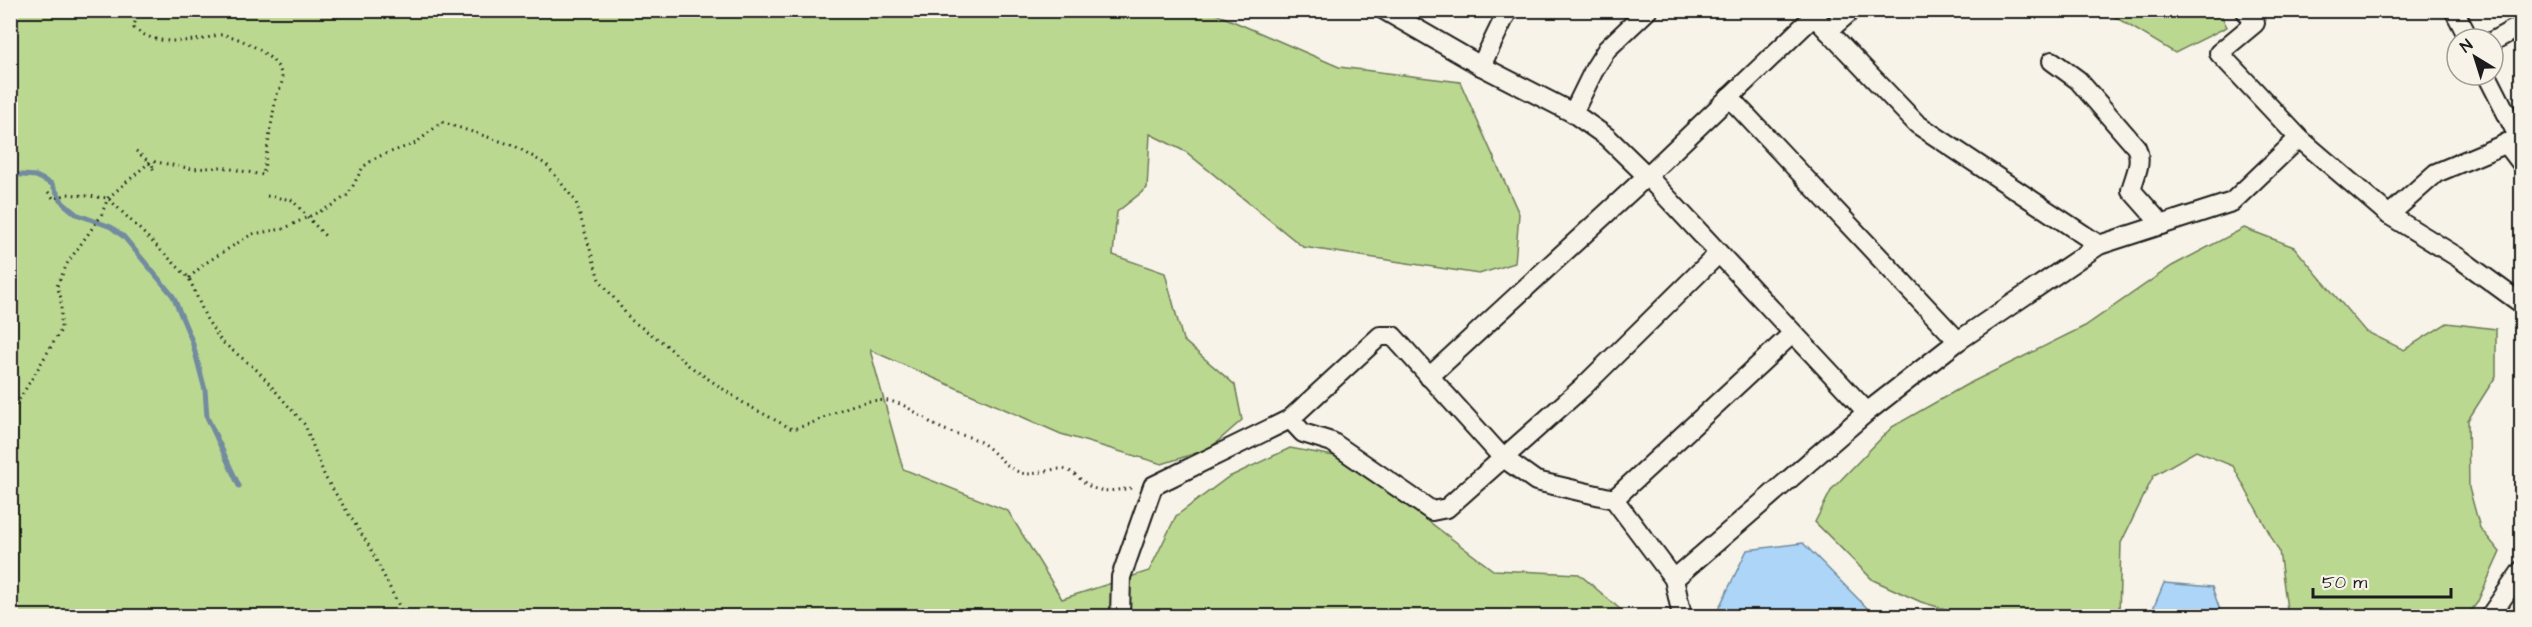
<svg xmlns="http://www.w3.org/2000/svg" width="2532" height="627" font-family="'Architects Daughter',sans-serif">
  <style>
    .green { fill: #bbd891; stroke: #6c7a56; stroke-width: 1.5 }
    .water { fill: #acd5f7; stroke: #728b9f; stroke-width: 1.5 }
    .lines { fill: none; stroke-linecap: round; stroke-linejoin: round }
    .stream { stroke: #728b9f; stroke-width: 5 }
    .street-casing { stroke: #1c1c1c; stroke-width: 22 }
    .path { stroke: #1c1c1c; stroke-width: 3; stroke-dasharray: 1.5 4.5; stroke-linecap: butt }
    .street { stroke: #f7f3e8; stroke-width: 18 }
  </style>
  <rect width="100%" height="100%" fill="#f7f3e8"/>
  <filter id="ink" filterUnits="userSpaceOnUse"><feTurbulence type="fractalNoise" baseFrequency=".0167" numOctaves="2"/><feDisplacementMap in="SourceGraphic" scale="12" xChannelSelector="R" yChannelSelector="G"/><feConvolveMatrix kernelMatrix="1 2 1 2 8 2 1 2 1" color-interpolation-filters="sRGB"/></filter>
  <g filter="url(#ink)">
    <g class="green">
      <polygon points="1207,10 1339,67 1460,82 1519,214 1515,263 1479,274 1303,247 1186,152 1150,134 1147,188 1117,212 1113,255 1165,273 1183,340 1235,385 1242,420 1209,449 1162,464 1061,434 870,350 903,469 1008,511 1062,599 1149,571 1176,516 1227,478 1290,448 1345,458 1493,570 1579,574 1628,616 11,616 10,11"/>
      <polygon points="2105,11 2219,11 2227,27 2175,53"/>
      <polygon points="2244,228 2294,247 2365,331 2404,350 2447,323 2496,329 2496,376 2468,420 2469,488 2480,528 2500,552 2477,603 2467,616 2288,616 2279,551 2233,466 2196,451 2154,475 2121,543 2119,616 1969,616 1921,602 1873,580 1815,522 1832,489 1892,427 1966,385 2085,326 2172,266"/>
    </g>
    <g class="water">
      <polygon points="1803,543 1875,616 1715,616 1747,550"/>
      <polygon points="2164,583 2212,587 2222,616 2150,616"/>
    </g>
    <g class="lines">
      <polyline class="stream" points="10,174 36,176 52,184 63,203 76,214 111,227 124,237 173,296 192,341 205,390 207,417 239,486"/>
      <defs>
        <g id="street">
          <polyline points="1384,10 1481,66 1573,113 1607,137 1647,176 1867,412"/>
          <polyline points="1808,10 1917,124 2099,245"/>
          <polyline points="2245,10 2255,23 2219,53 2299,138"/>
          <polyline points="2454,10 2469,39"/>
          <polyline points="1828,31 1852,10"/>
          <polyline points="2493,41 2522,25"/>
          <path d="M2052,61L2078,80L2136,147C2143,162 2135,175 2131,190L2162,225"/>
          <polyline points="1481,66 1508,10"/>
          <polyline points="2487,75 2519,138"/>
          <polyline points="1729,97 1958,341"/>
          <polyline points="1573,113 1595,68 1607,49 1648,10"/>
          <polyline points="2506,143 2522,164"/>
          <polyline points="2389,215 2436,173 2522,137"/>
          <polyline points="1429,377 1647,176 1814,16"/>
          <polyline points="1290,419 1303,433 1332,442 1432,511 1447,508 1583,387 1718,254"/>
          <polyline points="1614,499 1792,334"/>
          <polyline points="1674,579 1867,412 1958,341 2099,245 2232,202 2299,138 2389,215 2459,258 2522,304"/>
          <polyline points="1120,616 1121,577 1153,486 1290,419 1380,336 1393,336 1502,457 1536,481 1614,499 1674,579 1682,616"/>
          <polyline points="2490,616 2522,570"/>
        </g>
      </defs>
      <use href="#street" class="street-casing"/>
      <g class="path">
        <polyline points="136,151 147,160 154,170 151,161"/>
        <polyline points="48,192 54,199 67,194 108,198 189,278 206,318 221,341 258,371 305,425 325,477 369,546 404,616"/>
        <polyline points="267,196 292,200 327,238"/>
        <path d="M189,278L204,264L252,234L283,229L329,207L348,195L363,167L377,157L416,143L442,122L515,146L547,165L576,202L599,279L631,320L665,344L688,365L745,404L792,429C824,423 853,396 888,401C912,404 926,424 948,431C960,436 970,435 982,443C995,451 1006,469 1022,473C1035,477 1052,466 1067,470C1073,472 1079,478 1085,483C1100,495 1115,490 1132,488"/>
        <path d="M10,415L61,330V298L57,286L68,262L101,216L108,198L151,161L193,169L221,167L263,175L276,96C280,89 284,81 281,73C276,56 242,38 225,35C217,34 209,38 202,39C179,42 152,44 134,28L137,10"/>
      </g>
      <use href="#street" class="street"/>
    </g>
  </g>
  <rect width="2532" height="627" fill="none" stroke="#f7f3e8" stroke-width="36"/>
  <rect x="18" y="18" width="2496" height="591" fill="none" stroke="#1c1c1c" stroke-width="2" filter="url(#ink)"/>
  <g transform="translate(2475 57) rotate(322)"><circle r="28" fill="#f7f3e8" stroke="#9f9d96" stroke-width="1.5"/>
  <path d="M0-4.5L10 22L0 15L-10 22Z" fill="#1c1c1c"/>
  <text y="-9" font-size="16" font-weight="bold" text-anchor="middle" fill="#1c1c1c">N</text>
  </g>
  <path d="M2313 588v9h138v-9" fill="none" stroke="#1c1c1c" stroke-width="3"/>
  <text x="2322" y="588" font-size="18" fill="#1c1c1c" stroke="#f7f3e8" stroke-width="4.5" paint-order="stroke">50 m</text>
</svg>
